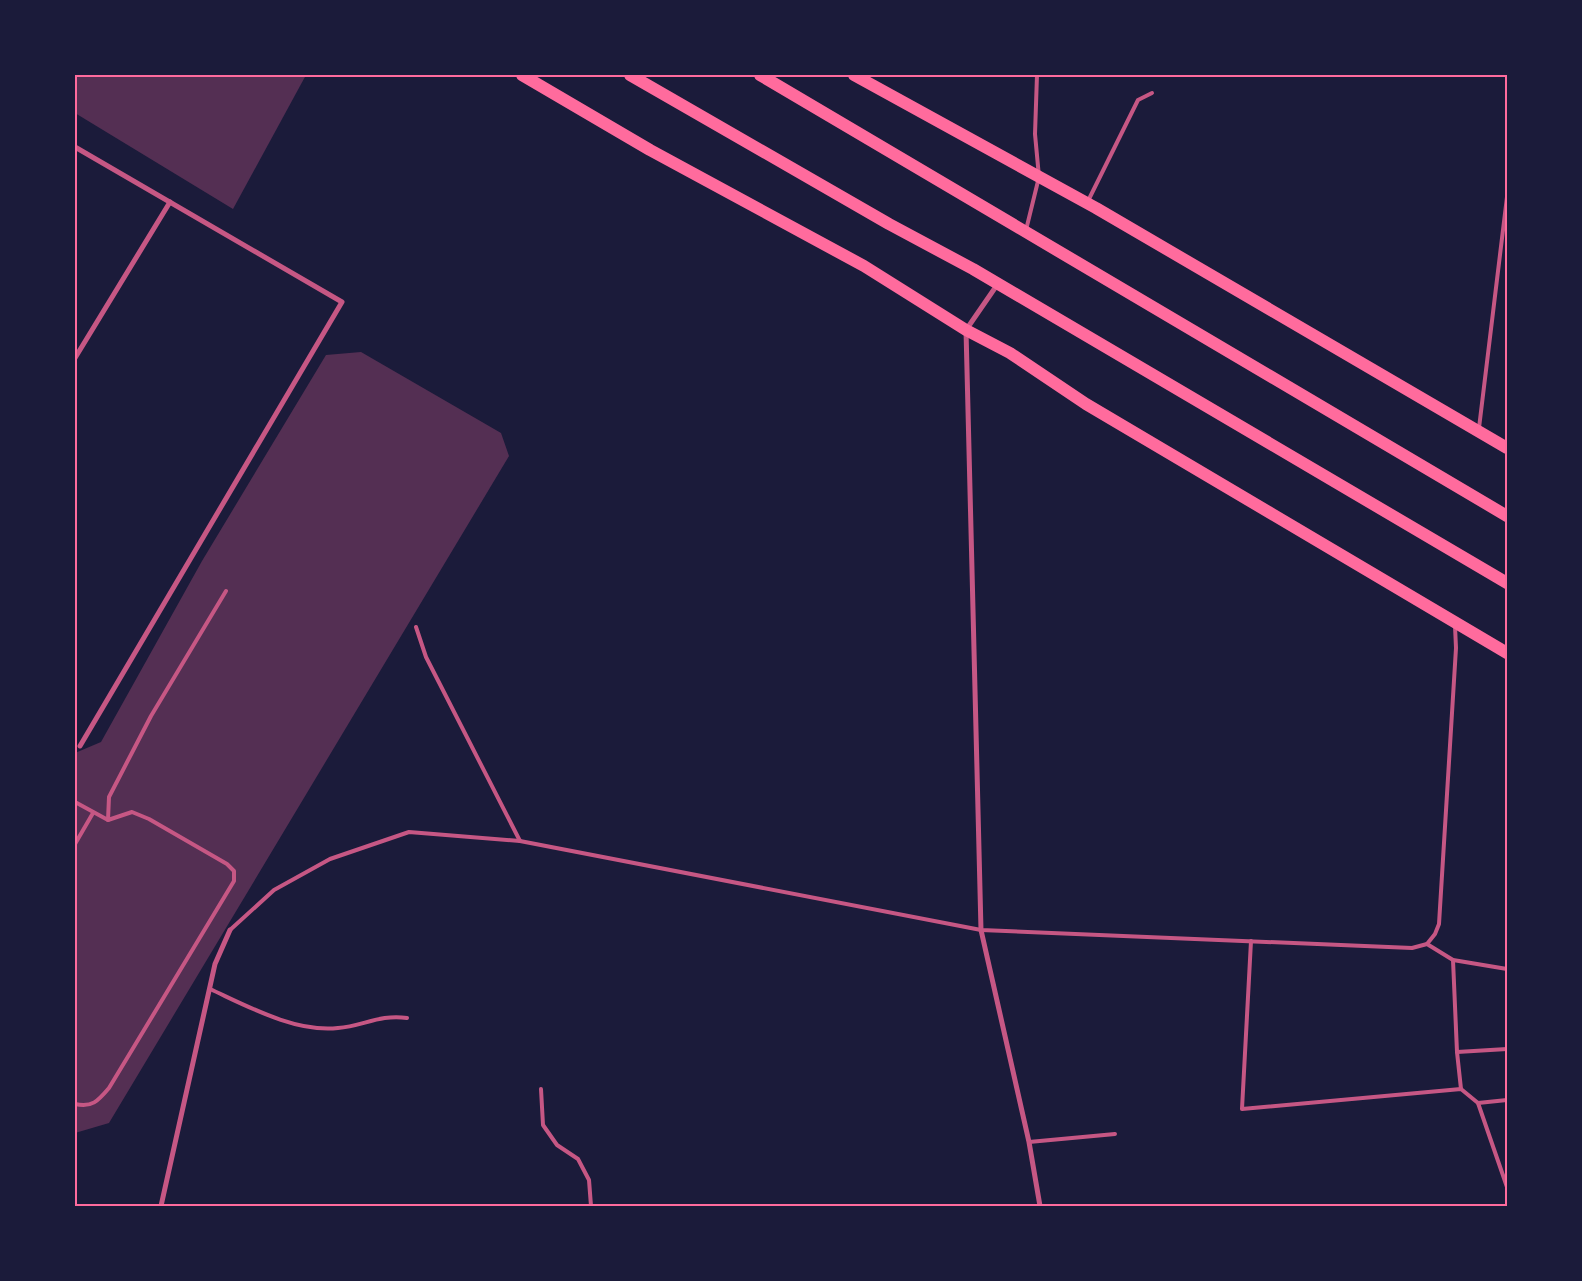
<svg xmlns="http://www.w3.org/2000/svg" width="1582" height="1281" font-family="'Noto Serif',serif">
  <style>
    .building { fill: #542f53 }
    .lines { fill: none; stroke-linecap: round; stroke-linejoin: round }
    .service { stroke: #c65784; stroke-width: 4 }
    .minor { stroke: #c65784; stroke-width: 5 }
    .primary { stroke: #ff6b9d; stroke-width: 12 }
    .neatline { fill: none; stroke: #ff6b9d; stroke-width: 2 }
  </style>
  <rect width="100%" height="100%" fill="#1b1b3a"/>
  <g class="building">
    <polygon points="75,75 306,75 233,209 75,113"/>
    <polygon points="361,352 501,433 509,456 109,1123 75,1133 75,753 101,742 202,561 326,355"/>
  </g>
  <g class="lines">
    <g class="service">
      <polyline points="1088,201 1138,100 1152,93"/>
      <polyline points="1026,230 1039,177 1035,134 1037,75"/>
      <polyline points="1479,428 1507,197"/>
      <polyline points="416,627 426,657 520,841"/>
      <path d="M75,802L108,820L132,812L149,819L227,864L234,871V881L109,1088C98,1101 92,1108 75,1104"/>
      <polyline points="108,820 109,797 151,716 226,591"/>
      <polyline points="75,844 93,813"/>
      <polyline points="230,930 274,890 330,859 409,832 520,841 981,930 1412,948 1427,944 1453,960 1507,969"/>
      <polyline points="1251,941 1242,1109 1461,1089 1478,1103 1507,1100"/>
      <polyline points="1427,944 1435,934 1439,924 1456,648 1455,626"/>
      <polyline points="1453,960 1457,1052 1461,1089"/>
      <path d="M210,989C247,1006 296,1033 338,1028C363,1026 380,1014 407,1018"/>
      <polyline points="1457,1052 1507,1049"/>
      <polyline points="541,1089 543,1125 557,1145 578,1159 589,1180 591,1206"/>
      <polyline points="1478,1103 1507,1187"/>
      <polyline points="1029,1142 1115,1134"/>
    </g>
    <g class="minor">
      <polyline points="75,147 342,302 80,746"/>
      <polyline points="997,285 966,330 981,930 1029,1142 1040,1206"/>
      <polyline points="75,358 170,202"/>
      <polyline points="161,1206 215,964 230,930"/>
    </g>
    <g class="primary">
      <polyline points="522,75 650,150 864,266 966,330 1010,353 1086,404 1507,653"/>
      <polyline points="630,75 889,224 973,269 1507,583"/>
      <polyline points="760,75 1507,516"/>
      <polyline points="854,75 1096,208 1507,448"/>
    </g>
  </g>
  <rect width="1582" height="1281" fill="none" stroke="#1b1b3a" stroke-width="152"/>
  <rect x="76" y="76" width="1430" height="1129" class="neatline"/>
</svg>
